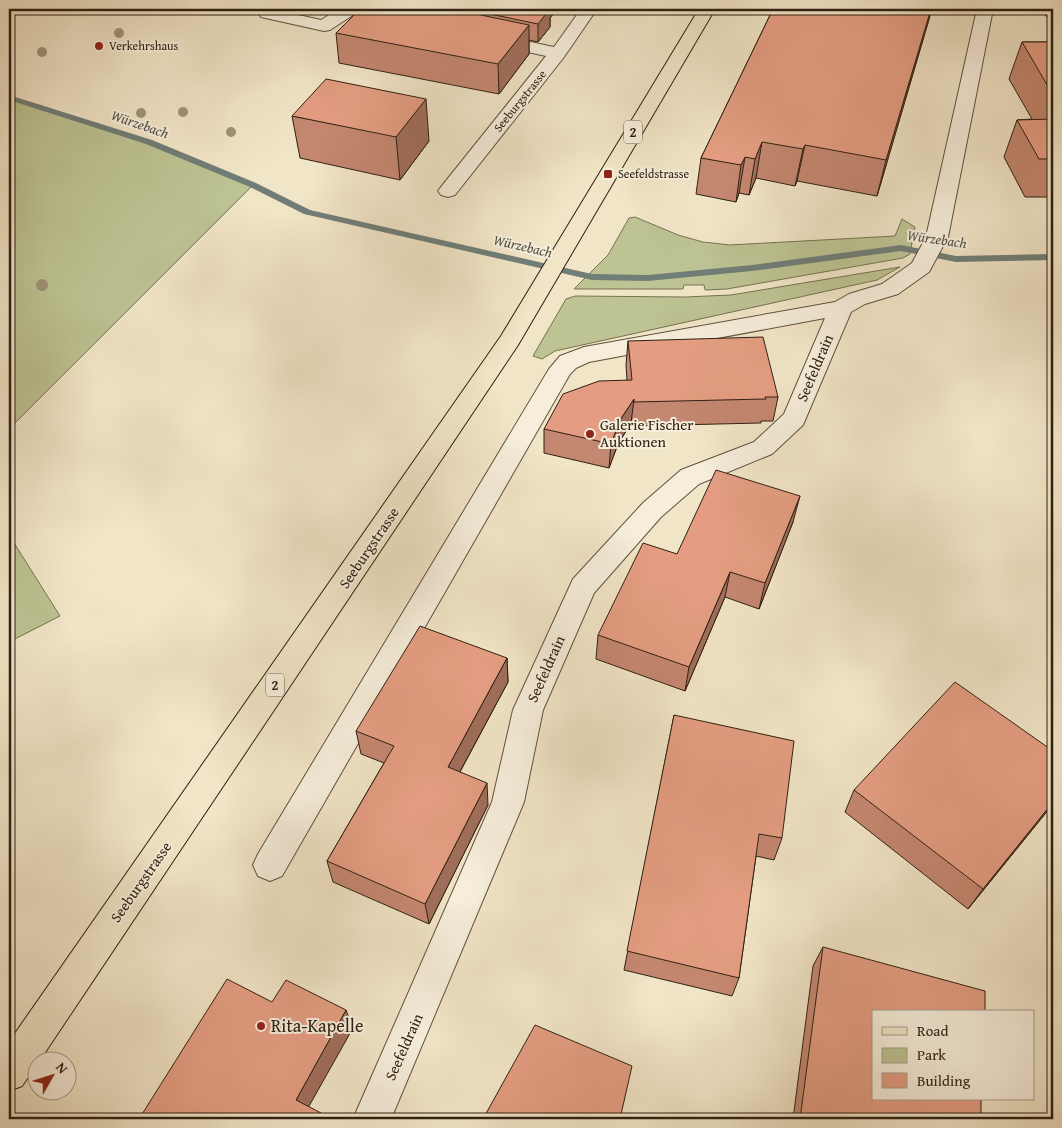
<svg xmlns="http://www.w3.org/2000/svg" width="1062" height="1128" font-family="'Gentium Book Plus',serif">
  <style>
    .green { fill: #bdc393; stroke: #767252 }
    .lines { fill: none; stroke-linecap: round; stroke-linejoin: round }
    .stream { fill: #707e78; fill-rule: evenodd }
    .minor-casing { stroke: #60513f; stroke-width: 2 }
    .major-casing { stroke: #2f2012; stroke-width: 2 }
    .minor { fill: #f6eedb; fill-rule: evenodd }
    .major { fill: #f1e5c7; fill-rule: evenodd }
    .tree { fill: #9e9479 }
    .wall { fill: #c48770; stroke: #2f2012 }
    .shaded-wall { fill: #a06e5b; stroke: #2f2012 }
    .building { fill: #e49d82; stroke: #2f2012 }
    .poi-dot { fill: #8f2418; stroke: #f6eedb; stroke-width: 2 }
    .labels { text-anchor: middle; stroke-width: 4; stroke-linejoin: round; paint-order: stroke }
    .far-poi-label { font-size: 12px; fill: #2f2012; stroke: #f6eedb; text-anchor: start }
    .far-street-label { font-size: 12px; fill: #2f2012; stroke: #f6eedb }
    .far-water-label { font-size: 14px; font-style: italic; fill: #504f45; stroke: #f6eedb }
    .shield { fill: #f6eedb; stroke: #6b5e4e; stroke-width: 1 }
    .shield-label { font-size: 14px; font-weight: bold; fill: #2f2012 }
    .street-label { font-size: 15px; fill: #2f2012; stroke: #f6eedb }
    .poi-label { font-size: 15px; fill: #2f2012; stroke: #f6eedb; text-anchor: start }
    .near-poi-label { font-size: 18px; fill: #2f2012; stroke: #f6eedb; text-anchor: start }
  </style>
  <rect width="100%" height="100%" fill="#f1e5c7"/>
  <filter id="stains"><feTurbulence type="fractalNoise" baseFrequency=".004" numOctaves="4"/><feColorMatrix values="0 0 0 0 .2 0 0 0 0 .09 0 0 0 0 .02 0 0 0 .5 -.17"/></filter>
  <radialGradient id="worn" r=".72"><stop offset=".6" stop-color="#630" stop-opacity="0"/><stop offset="1" stop-color="#630" stop-opacity=".3"/></radialGradient>
  <g class="green">
    <polygon points="9,97 149,142 253,185 9,429"/>
    <polygon points="635,217 678,235 703,242 730,245 895,236 902,219 915,227 910,254 903,258 727,289 705,290 704,285 684,285 683,289 574,289 608,255 629,218"/>
    <polygon points="900,267 877,280 555,351 542,359 533,356 566,299 575,296 685,297 731,295"/>
    <polygon points="9,535 60,616 9,642"/>
  </g>
  <g class="lines">
    <polygon class="stream" points="9,95 152,140 256,183 310,210 592,274 648,275 752,265 901,245 956,256 1053,254 1053,260 956,262 901,251 752,271 648,281 592,280 304,214 250,187 146,144 9,100"/>
    <defs>
      <g id="minor">
        <polygon points="261,9 271,9 321,20 339,9 372,9 401,15 404,19 401,23 395,24 353,15 330,30 324,31 261,17 258,13"/>
        <polygon points="581,9 597,9 564,57 455,195 448,197 441,195 438,191 441,187 546,56 487,43 484,39 487,35 493,34 554,47"/>
        <polygon points="977,9 993,9 948,237 929,272 898,294 865,304 851,312 803,425 772,454 699,484 661,517 594,593 543,710 524,802 391,1119 353,1119 492,802 513,710 573,579 643,503 681,470 754,442 784,414 825,318 589,362 576,368 570,374 282,876 270,881 258,876 253,865 258,854 549,369 560,356 584,347 835,302 849,294 882,284 912,263 926,237"/>
      </g>
      <polygon id="major" points="699,9 715,9 518,345 40,1060 38,1060 38,1063 22,1086 9,1091 9,1042 501,336"/>
    </defs>
    <use href="#minor" class="minor-casing"/>
    <use href="#major" class="major-casing"/>
    <use href="#minor" class="minor"/>
    <use href="#major" class="major"/>
  </g>
  <g class="tree">
    <circle cx="119" cy="33" r="5"/>
    <circle cx="42" cy="52" r="5"/>
    <circle cx="183" cy="112" r="5"/>
    <circle cx="141" cy="113" r="5"/>
    <circle cx="231" cy="132" r="5"/>
    <circle cx="42" cy="285" r="6"/>
  </g>
  <g class="wall">
    <polygon points="360,9 557,9 550,18 550,27 538,42 529,40 529,54 499,94 339,63 336,33"/>
    <polygon points="773,9 932,9 877,196 797,181 795,186 756,178 749,195 739,193 736,202 696,194 701,158"/>
    <polygon points="1040,9 1053,9 1053,24"/>
    <polygon points="1022,42 1053,42 1053,197 1025,197 1004,157 1017,120 1032,119 1009,79"/>
    <polygon points="292,116 429,141 400,180 300,158"/>
    <polygon points="628,341 778,397 773,421 761,421 761,423 632,426 631,423 618,444 609,468 544,453 544,429 627,380 626,365"/>
    <polygon points="793,522 759,609 725,597 685,691 596,659 598,635 677,554"/>
    <polygon points="507,658 508,682 460,772 488,805 429,924 333,882 327,861 384,763 361,754 356,731"/>
    <polygon points="674,715 782,838 774,860 756,856 739,978 732,996 624,970"/>
    <polygon points="1053,751 1053,804 968,909 845,812 854,790"/>
    <polygon points="823,947 981,1119 793,1119 813,966"/>
  </g>
  <g class="shaded-wall">
    <polygon points="544,9 557,9 550,18 550,27 538,42 538,24"/>
    <polygon points="931,9 932,9 877,196 886,160"/>
    <polygon points="529,25 529,54 499,94 498,64"/>
    <polygon points="426,99 429,141 400,180 396,137"/>
    <polygon points="762,142 756,178 749,195 755,159"/>
    <polygon points="805,145 797,181 795,186 803,149"/>
    <polygon points="745,157 739,193 736,202 741,165"/>
    <polygon points="634,399 631,423 618,444 609,468 611,444 620,420"/>
    <polygon points="800,496 793,522 759,609 765,583"/>
    <polygon points="730,572 725,597 685,691 689,667"/>
    <polygon points="507,658 508,682 450,790 448,767"/>
    <polygon points="487,783 488,805 429,924 425,904"/>
    <polygon points="1053,802 1053,804 968,909 983,889"/>
    <polygon points="346,1010 353,1028 304,1115 296,1100"/>
    <polygon points="321,1113 324,1119 317,1119"/>
  </g>
  <g class="building">
    <polygon points="360,9 452,9 529,25 498,64 336,33"/>
    <polygon points="466,9 550,9 538,24"/>
    <polygon points="773,9 931,9 886,160 805,145 803,149 762,142 755,159 745,157 741,165 701,158"/>
    <polygon points="1022,42 1053,42 1053,95"/>
    <polygon points="326,79 426,99 396,137 292,116"/>
    <polygon points="1053,119 1053,159 1039,159 1017,120"/>
    <polygon points="763,337 778,397 765,397 766,399 634,402 634,399 620,420 611,444 544,429 563,394 599,381 632,380 628,341"/>
    <polygon points="716,470 800,496 765,583 730,572 689,667 598,635 643,543 677,554"/>
    <polygon points="420,626 507,658 448,767 487,783 425,904 327,861 394,746 356,731"/>
    <polygon points="955,682 1053,751 1053,802 983,889 854,790"/>
    <polygon points="674,715 794,741 782,838 759,834 739,978 627,951"/>
    <polygon points="823,947 985,991 985,1012 873,1012 873,1099 981,1099 981,1119 800,1119"/>
    <polygon points="227,979 272,1002 286,980 346,1010 296,1100 321,1113 317,1119 139,1119"/>
    <polygon points="535,1025 632,1066 620,1119 483,1119"/>
  </g>
  <g class="poi-dot">
    <circle cx="99" cy="46" r="5"/>
    <rect x="603" y="169" width="10" height="10" rx="2.5"/>
    <circle cx="590" cy="434" r="5"/>
    <circle cx="261" cy="1026" r="5"/>
  </g>
  <g class="labels">
    <g class="far-poi-label">
      <text x="109" y="50">Verkehrshaus</text>
      <text x="618" y="178">Seefeldstrasse</text>
    </g>
    <g class="far-street-label">
      <text transform="translate(520 101) rotate(-51)" y="4">Seeburgstrasse</text>
    </g>
    <g class="far-water-label">
      <text transform="translate(140 124) rotate(19)" y="5">Würzebach</text>
      <text transform="translate(937 239) rotate(8)" y="5">Würzebach</text>
      <text transform="translate(523 246) rotate(13)" y="5">Würzebach</text>
    </g>
    <g class="shield">
      <rect x="624" y="120.5" width="18" height="23" rx="4"/>
      <rect x="266" y="673.5" width="18" height="23" rx="4"/>
    </g>
    <g class="shield-label">
      <text x="633" y="137">2</text>
      <text x="275" y="690">2</text>
    </g>
    <g class="street-label">
      <text transform="translate(815 368) rotate(-67)" y="5">Seefeldrain</text>
      <text transform="translate(369 548) rotate(-56)" y="5">Seeburgstrasse</text>
      <text transform="translate(546 669) rotate(-66)" y="5">Seefeldrain</text>
      <text transform="translate(141 882) rotate(-55)" y="5">Seeburgstrasse</text>
      <text transform="translate(404 1047) rotate(-66)" y="5">Seefeldrain</text>
    </g>
    <g class="poi-label">
      <text x="600" y="430">Galerie Fischer<tspan x="600" dy="17">Auktionen</tspan></text>
    </g>
    <g class="near-poi-label">
      <text x="271" y="1032">Rita-Kapelle</text>
    </g>
  </g>
  <rect width="1062" height="1128" fill="none" stroke="#f1e5c7" stroke-width="30"/>
  <rect x="10" y="10" width="1042" height="1108" fill="none" stroke="#2f2012" stroke-width="2.5"/>
  <rect x="15" y="15" width="1032" height="1098" fill="none" stroke="#2f2012"/>
  <rect x="872" y="1010" width="162" height="90" fill="#f6eedb" stroke="#a69c8b"/>
  <rect x="882" y="1027" width="25" height="8" fill="#f1e5c7" stroke="#a69c8b"/>
  <text x="917" y="1036" font-size="15" fill="#2f2012">Road</text>
  <rect x="882" y="1048" width="25" height="15" fill="#bdc393" stroke="#a69c8b"/>
  <text x="917" y="1060" font-size="15" fill="#2f2012">Park</text>
  <rect x="882" y="1073" width="25" height="15" fill="#e49d82" stroke="#a69c8b"/>
  <text x="917" y="1086" font-size="15" fill="#2f2012">Building</text>
  <g transform="translate(52 1076) rotate(51)"><circle r="24" fill="#f6eedb" stroke="#a69c8b"/>
  <path d="M0-4L9 19L0 12L-9 19Z" fill="#8f2418"/>
  <text y="-8" font-size="14" font-weight="bold" text-anchor="middle" fill="#2f2012">N</text>
  </g>
  <rect width="100%" height="100%" filter="url(#stains)"/>
  <rect width="100%" height="100%" fill="url(#worn)"/>
</svg>
